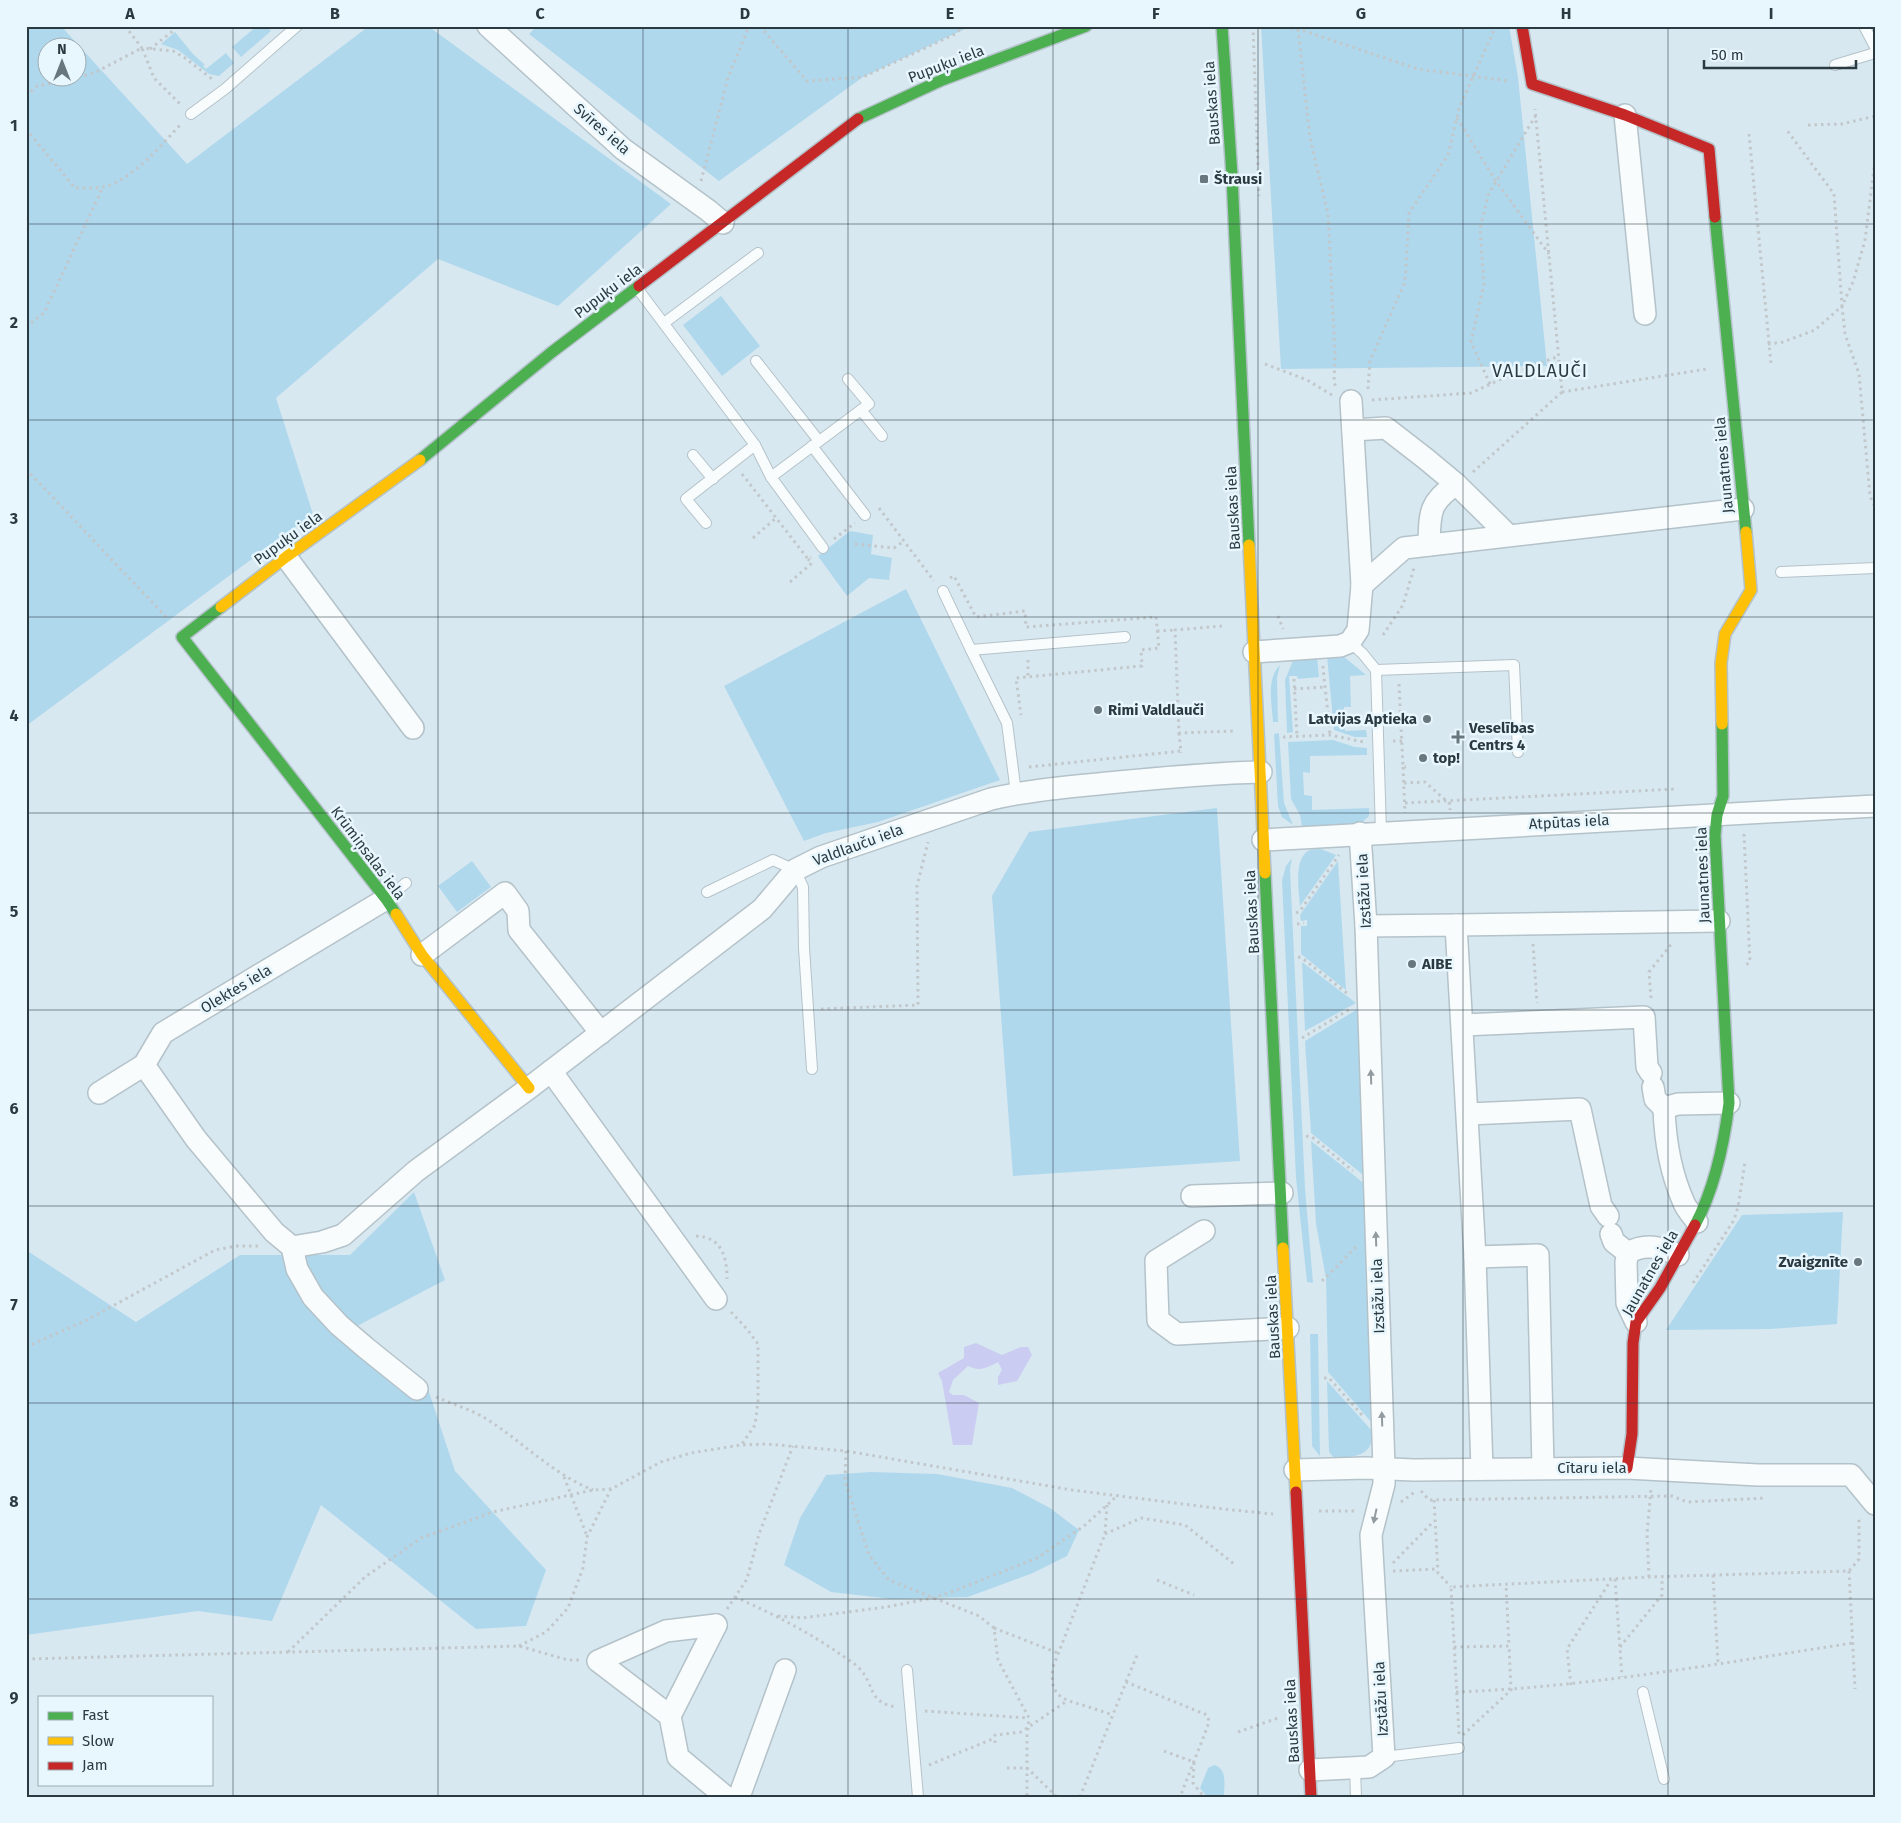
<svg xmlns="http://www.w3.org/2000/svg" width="1901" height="1823" font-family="'Fira Sans',sans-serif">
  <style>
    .green { fill: #b0d8ed; fill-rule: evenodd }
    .water { fill: #caccf1 }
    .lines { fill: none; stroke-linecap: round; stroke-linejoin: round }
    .lane-casing { stroke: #b4c2c9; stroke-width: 12 }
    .street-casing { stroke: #b4c2c9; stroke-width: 24 }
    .fast-casing { stroke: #b4c2c9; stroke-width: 14 }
    .slow-casing { stroke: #b4c2c9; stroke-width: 14 }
    .jam-casing { stroke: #b4c2c9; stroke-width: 14 }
    .path { stroke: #c1c7ca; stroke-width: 3; stroke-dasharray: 2.5 4; stroke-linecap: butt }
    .lane { stroke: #f9fcfd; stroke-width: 10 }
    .street { stroke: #f9fcfd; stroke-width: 21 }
    .fast { stroke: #4caf50; stroke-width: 11 }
    .slow { stroke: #ffc107; stroke-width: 11 }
    .jam { stroke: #c62828; stroke-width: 11 }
    .oneway { fill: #929b9f }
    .grid { fill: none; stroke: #2b3a41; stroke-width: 1; stroke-opacity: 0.55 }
    .poi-dot { fill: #68777e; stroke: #e8f6fe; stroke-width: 2 }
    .labels { text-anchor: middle; stroke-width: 5; stroke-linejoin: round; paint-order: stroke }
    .street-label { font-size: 15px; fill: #2b3a41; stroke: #e8f6fe }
    .poi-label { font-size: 15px; font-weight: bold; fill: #2b3a41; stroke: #e8f6fe; text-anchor: start }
    .quarter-label { font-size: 18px; letter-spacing: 1px; fill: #2b3a41; stroke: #e8f6fe }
    .neatline { fill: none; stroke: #2b3a41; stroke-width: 2 }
    .grid-label { font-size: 16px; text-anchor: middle; font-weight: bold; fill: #2b3a41 }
  </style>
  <rect width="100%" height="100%" fill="#d8e8f0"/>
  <g class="green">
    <path d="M26,26H61L187,164L369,26H428L671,204L558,306L438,259L276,398L313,514L26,726ZM48,48H78V78H48Z"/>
    <polygon points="257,26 267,26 271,31 241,57 232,47"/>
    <polygon points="537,26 971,26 863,77 719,181 529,34"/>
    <polygon points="1261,26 1509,26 1518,77 1547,366 1281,369"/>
    <polygon points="175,32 193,54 205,65 203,66 206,69 226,53 234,63 219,76 209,74 178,50 161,44"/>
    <polygon points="721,296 760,346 722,376 683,325"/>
    <polygon points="850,531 873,535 871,554 892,558 889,580 869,578 847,596 818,556"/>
    <polygon points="906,589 1000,780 878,822 826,833 804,841 724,686"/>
    <polygon points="1333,655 1343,656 1366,675 1350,676 1351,707 1344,707 1345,731 1366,730 1367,737 1355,737 1334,730 1327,656"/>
    <polygon points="1317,656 1319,677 1298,679 1297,676 1289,676 1293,732 1287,733 1285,680 1294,658"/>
    <path d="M1280,665L1277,678L1278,722H1273C1272,704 1266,678 1280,665Z"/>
    <polygon points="1279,733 1284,803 1293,825 1282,817 1278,806 1274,734"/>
    <polygon points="1333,740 1355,747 1367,748 1367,755 1310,756 1310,773 1303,772 1304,795 1312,796 1312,810 1369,808 1369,816 1361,823 1302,827 1300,815 1291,799 1288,742"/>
    <polygon points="1217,808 1240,1161 1013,1176 992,896 1029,832"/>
    <path d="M1321,849L1336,855L1300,906C1299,891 1293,857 1310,850C1313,849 1318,849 1321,849Z"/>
    <polygon points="1292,858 1290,869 1305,1188 1313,1283 1307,1282 1296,1178 1282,880 1286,866"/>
    <polygon points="472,861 491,887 457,912 438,886"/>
    <polygon points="1338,861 1346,990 1301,954 1301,926 1307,926 1307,920 1301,921 1300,915"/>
    <polygon points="1302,962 1356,1003 1305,1031"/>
    <polygon points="1361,1007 1367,1178 1311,1133 1305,1041"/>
    <polygon points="1311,1141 1366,1185 1373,1424 1328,1372 1326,1278 1316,1224"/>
    <polygon points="414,1192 445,1280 336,1337 428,1389 455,1471 546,1570 526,1626 476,1629 321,1505 272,1621 198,1611 26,1635 26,1250 136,1322 240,1255 350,1255"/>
    <polygon points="1843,1212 1837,1324 1770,1329 1666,1330 1742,1215"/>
    <polygon points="1310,1334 1318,1334 1320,1456 1312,1446"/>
    <path d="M1327,1381L1373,1432C1373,1457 1353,1457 1334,1458L1329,1452Z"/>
    <polygon points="871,1472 937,1474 1012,1488 1050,1508 1079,1530 1067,1556 1033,1573 968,1597 892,1599 831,1592 784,1565 800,1518 826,1475"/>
    <path d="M1214,1765C1228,1769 1224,1785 1224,1797H1207L1200,1788L1208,1768Z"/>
  </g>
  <path class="water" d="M976,1343L1002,1355L1021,1347H1028L1032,1355L1017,1381L998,1385V1377L1002,1370L998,1362C986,1368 980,1372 968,1366L953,1380L949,1392L953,1395H964L979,1403L972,1445H953L942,1381L938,1373L964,1358V1347Z"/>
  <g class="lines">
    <defs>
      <g id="lane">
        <polyline points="1864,26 1875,47"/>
        <polyline points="1835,65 1875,53"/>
        <polyline points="191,114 225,89 297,26"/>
        <polyline points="637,288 755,445 771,477 869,404 848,379"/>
        <polyline points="664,323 758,253"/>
        <polyline points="756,361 819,441"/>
        <polyline points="861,410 882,436"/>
        <polyline points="812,446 865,515"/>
        <polyline points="693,455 713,479"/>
        <polyline points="771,477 823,548"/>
        <polyline points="706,523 686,499 755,445"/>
        <polyline points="1781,572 1875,568"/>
        <polyline points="943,591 971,650"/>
        <polyline points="1350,642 1363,654 1376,670 1381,832"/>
        <polyline points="1376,670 1514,665 1518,752"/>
        <polyline points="1016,793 1007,723 971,650 1125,637"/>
        <polyline points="707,892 773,860 795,870 803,887 804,948 812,1069"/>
        <polyline points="386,899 406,883"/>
        <polyline points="907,1670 918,1797"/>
        <polyline points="1643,1692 1664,1779"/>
        <polyline points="1384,1757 1459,1748"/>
        <polyline points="1355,1768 1356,1797"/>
      </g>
      <g id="street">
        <polyline points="488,26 623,149 709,211 723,223"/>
        <polyline points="1625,115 1645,314"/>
        <polyline points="1351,401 1362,585"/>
        <polyline points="1353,430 1386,428 1426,459 1456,484 1508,535"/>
        <path d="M1429,545C1430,514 1428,503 1456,484"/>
        <polyline points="286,557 413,728"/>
        <polyline points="1254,652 1340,646 1350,642 1358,630 1362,585 1404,548 1743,509"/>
        <polyline points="1263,840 1875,806"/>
        <polyline points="1456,925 1719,921"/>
        <polyline points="1366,926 1456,925 1475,1257 1482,1469"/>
        <polyline points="422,955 505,893 518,911 519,930 601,1033"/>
        <polyline points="1463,1025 1644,1017 1647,1067 1651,1073"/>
        <polyline points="144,1065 196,1139 274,1232 292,1247 297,1269 313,1297 339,1325 366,1348 417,1389"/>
        <polyline points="551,1071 716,1299"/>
        <polyline points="1653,1087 1655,1099 1664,1108"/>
        <polyline points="99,1093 144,1065 163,1033 386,899"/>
        <polyline points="1468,1114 1580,1109 1601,1206 1608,1216"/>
        <polyline points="1192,1196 1282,1193"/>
        <path d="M1697,1222C1693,1216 1687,1210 1684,1203C1671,1174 1665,1140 1664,1108L1678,1104L1729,1103"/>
        <polyline points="1204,1231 1156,1261 1158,1320 1177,1334 1288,1328"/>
        <polyline points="1611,1234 1614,1242 1628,1253"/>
        <path d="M292,1247L322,1242L343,1235L416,1171L529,1088L762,909L795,870L821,857L991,799C1029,790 1069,787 1108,783C1159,778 1210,773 1261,772"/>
        <polyline points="1475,1257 1538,1255 1543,1468"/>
        <path d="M1636,1322L1627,1303L1626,1262L1628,1253C1645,1243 1661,1247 1678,1255"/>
        <polyline points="1295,1470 1365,1468 1414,1470 1627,1468 1758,1475 1851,1475 1875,1504"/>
        <polyline points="716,1625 666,1631 598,1661 670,1716 678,1757 726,1797"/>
        <polyline points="670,1716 716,1625"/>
        <polyline points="1310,1770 1369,1767 1384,1757 1371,1535 1384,1484 1384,1468 1366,926 1360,833"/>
        <polyline points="739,1797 785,1670"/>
      </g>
      <g id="fast">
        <polyline points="1222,26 1232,176 1249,545"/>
        <polyline points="858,119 942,80 1086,26"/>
        <polyline points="1715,217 1746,532"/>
        <polyline points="420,460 552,352 639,286"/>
        <polyline points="221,607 182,637 386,899 396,914"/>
        <polyline points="1265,873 1283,1248"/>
        <path d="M1695,1225C1715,1188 1724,1144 1729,1103L1715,835L1717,815L1723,796L1722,724"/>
      </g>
      <g id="slow">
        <polyline points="1249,545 1265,873"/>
        <polyline points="221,607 286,557 420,460"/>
        <polyline points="1722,724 1721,663 1725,634 1751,590 1746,532"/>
        <polyline points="396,914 422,955 529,1088"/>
        <polyline points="1283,1248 1296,1492"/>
      </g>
      <g id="jam">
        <polyline points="1522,26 1532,84 1625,115 1709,149 1715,217"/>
        <polyline points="639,286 858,119"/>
        <polyline points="1627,1468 1632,1434 1633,1343 1636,1322 1660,1288 1695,1225"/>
        <polyline points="1296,1492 1311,1797"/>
      </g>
    </defs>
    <use href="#lane" class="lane-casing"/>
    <use href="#street" class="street-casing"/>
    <use href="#fast" class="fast-casing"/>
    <use href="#slow" class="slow-casing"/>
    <use href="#jam" class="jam-casing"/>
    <g class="path">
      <polyline points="125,26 142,48 173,51 185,58 212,79"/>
      <polyline points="760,26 807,81 863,77 955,34 964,26"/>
      <polyline points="1253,26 1259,196"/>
      <polyline points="1271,26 1298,29 1418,69 1509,81"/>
      <polyline points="1298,29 1310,138 1328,214 1335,355 1334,382 1336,387"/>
      <polyline points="150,49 174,30"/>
      <polyline points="78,77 94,73 142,48 154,78 181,105"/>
      <polyline points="26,96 37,86 75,78"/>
      <polyline points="1457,118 1496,181 1549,254"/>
      <polyline points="1808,125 1842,124 1875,116"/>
      <path d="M26,129L75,188C84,187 94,189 103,187C133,180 161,145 182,123"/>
      <polyline points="1749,134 1771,364"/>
      <polyline points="1875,161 1865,240 1853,282 1842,306 1845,334 1859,374 1870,496 1875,507"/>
      <polyline points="701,181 728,78 749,26"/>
      <polyline points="26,327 44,313 103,187"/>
      <polyline points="1768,344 1783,342 1815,330 1842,306 1834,194 1786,129"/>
      <polyline points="1265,364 1307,380 1332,395"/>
      <polyline points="1490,384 1471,342 1484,284 1480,229 1488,195 1536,115"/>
      <polyline points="1368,389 1370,361 1405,282 1409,213 1448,155 1459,108 1496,26"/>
      <polyline points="1562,392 1707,369"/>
      <polyline points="1372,400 1471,393 1512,374 1559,356"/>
      <polyline points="26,469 168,619"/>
      <polyline points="1473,472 1562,392 1535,109"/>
      <polyline points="742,474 808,559 811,557"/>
      <polyline points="879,508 934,581"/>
      <polyline points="753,538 776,518"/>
      <polyline points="834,539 855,523"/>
      <polyline points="855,544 894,548 904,541"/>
      <polyline points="950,578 954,576 976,617 1025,611 1026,627 1156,617 1159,648 1141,650 1142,666 1016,678 1021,715"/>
      <polyline points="790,582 812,563 808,559"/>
      <polyline points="1278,616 1283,629"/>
      <polyline points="1222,626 1175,630 1179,733 1235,731"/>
      <polyline points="1157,631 1175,630"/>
      <polyline points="1383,635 1403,605 1414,568"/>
      <polyline points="1028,660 1028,677"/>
      <path d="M1323,666C1325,689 1328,712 1330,735"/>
      <polyline points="1294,679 1297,736"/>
      <polyline points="1399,684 1403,767 1406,767"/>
      <polyline points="1294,689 1325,687"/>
      <polyline points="1179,733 1181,753"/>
      <polyline points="1283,737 1330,735 1364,742"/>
      <polyline points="1393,741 1402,741"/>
      <polyline points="1029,767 1181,751"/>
      <polyline points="1403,767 1405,813"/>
      <polyline points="1404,783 1425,782 1450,804 1450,810"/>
      <polyline points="1405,803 1675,789"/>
      <polyline points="1744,834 1750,962 1746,965"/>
      <polyline points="1296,913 1300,911 1339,855"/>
      <polyline points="1297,924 1304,923"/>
      <polyline points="1533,944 1537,1003"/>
      <polyline points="1298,957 1302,958 1348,994"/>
      <polyline points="1651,998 1649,972 1673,942"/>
      <polyline points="821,1009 918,1005 917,886 928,842"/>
      <polyline points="1302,1038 1350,1009"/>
      <polyline points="1306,1136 1312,1137 1353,1171"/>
      <path d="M696,1236C722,1237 727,1257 727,1279"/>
      <polyline points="1322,1281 1357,1246"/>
      <polyline points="1693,1283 1734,1220 1738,1207 1745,1162"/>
      <polyline points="731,1312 747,1329 758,1344 758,1401 755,1425 742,1444"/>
      <polyline points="26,1347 87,1320 215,1250 236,1246 259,1246"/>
      <polyline points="1324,1378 1329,1378 1362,1415"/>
      <path d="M436,1397C452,1404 470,1409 485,1418C522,1441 551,1473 593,1490"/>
      <polyline points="846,1451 845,1481 869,1555 889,1580 979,1616 994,1628 998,1660 1029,1718 1027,1736 1027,1797"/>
      <polyline points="564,1477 587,1536"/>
      <polyline points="1421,1491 1429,1500 1672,1496 1687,1502 1766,1498"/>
      <polyline points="1434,1500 1438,1573 1451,1587"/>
      <polyline points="1401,1502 1416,1491"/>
      <path d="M1107,1505L1105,1534L1053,1667C1049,1696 1061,1699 1086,1706C1095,1709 1104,1712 1113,1715"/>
      <polyline points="1319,1511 1356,1511"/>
      <polyline points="1105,1534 1141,1518 1185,1525 1234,1564"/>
      <polyline points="1393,1563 1434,1521"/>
      <polyline points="1393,1571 1437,1569"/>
      <polyline points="1849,1571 1855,1689"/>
      <polyline points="1713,1575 1718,1663"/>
      <polyline points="1649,1577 1647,1534 1651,1489"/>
      <polyline points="1615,1579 1622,1677"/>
      <polyline points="1157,1580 1194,1595"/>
      <path d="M735,1597C771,1613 805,1630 837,1652C844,1657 853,1662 859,1668C876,1686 867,1702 896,1707"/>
      <polyline points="727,1609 747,1579 759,1534 793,1446"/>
      <polyline points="778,1616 802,1618 886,1607 933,1598 954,1591 1037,1558 1084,1526 1118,1495"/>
      <polyline points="994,1628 1058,1653"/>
      <polyline points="519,1646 546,1632 568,1608 583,1568 587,1537 611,1489 661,1462 691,1453 741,1445 767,1444 846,1451 1072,1490 1223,1509 1273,1514"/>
      <polyline points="1454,1647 1509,1646 1506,1585"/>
      <polyline points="1620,1647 1662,1595 1662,1577"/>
      <polyline points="288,1652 365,1577 421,1538 493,1512 593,1490 611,1489"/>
      <polyline points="26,1659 519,1646 568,1660 579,1660"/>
      <polyline points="1126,1682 1138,1653"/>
      <polyline points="1571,1685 1567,1649 1611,1580"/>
      <path d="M1456,1692C1590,1687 1721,1663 1853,1643"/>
      <polyline points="925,1711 1028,1718"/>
      <polyline points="1238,1732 1278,1718"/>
      <polyline points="1459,1734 1451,1587 1649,1577 1849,1571 1859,1559 1859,1516"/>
      <polyline points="1463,1735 1511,1690 1509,1646"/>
      <polyline points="995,1743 995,1735 1021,1732 1067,1701"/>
      <polyline points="1164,1751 1194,1762 1193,1783 1204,1797"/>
      <polyline points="929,1765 995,1738"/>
      <polyline points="1007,1768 1027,1768 1057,1797"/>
      <polyline points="1080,1797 1126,1682 1207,1715 1209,1721 1207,1728 1180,1797"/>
    </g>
    <use href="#lane" class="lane"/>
    <use href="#street" class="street"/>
    <use href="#fast" class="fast"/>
    <use href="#slow" class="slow"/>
    <use href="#jam" class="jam"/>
  </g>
  <defs><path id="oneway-solid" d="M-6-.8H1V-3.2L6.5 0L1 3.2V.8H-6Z" transform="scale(1.25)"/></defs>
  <g class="oneway">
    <use href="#oneway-solid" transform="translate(1371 1077) rotate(-92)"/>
    <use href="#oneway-solid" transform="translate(1376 1239) rotate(-92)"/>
    <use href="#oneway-solid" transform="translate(1382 1419) rotate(-92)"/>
    <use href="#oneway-solid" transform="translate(1375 1516) rotate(102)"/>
  </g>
  <path class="grid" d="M233,26V1797M438,26V1797M643,26V1797M848,26V1797M1053,26V1797M1258,26V1797M1463,26V1797M1668,26V1797M26,224H1875M26,420H1875M26,617H1875M26,813H1875M26,1010H1875M26,1206H1875M26,1403H1875M26,1599H1875"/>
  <g class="poi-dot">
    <rect x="1199" y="174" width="10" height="10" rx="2.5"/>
    <circle cx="1098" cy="710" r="5"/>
    <circle cx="1427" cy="719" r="5"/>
    <path d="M1455.5 729.5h5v5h5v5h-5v5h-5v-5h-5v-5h5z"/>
    <circle cx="1423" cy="758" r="5"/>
    <circle cx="1412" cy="964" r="5"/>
    <circle cx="1858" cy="1262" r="5"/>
  </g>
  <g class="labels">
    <g class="street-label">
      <text transform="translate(946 64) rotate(-21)" y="5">Pupuķu iela</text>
      <text transform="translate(1212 103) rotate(-94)" y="5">Bauskas iela</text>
      <text transform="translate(602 129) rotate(41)" y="5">Svīres iela</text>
      <text transform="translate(608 291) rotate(-37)" y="5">Pupuķu iela</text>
      <text transform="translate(1724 465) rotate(-95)" y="5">Jaunatnes iela</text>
      <text transform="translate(1233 508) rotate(-93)" y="5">Bauskas iela</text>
      <text transform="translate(288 538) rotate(-36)" y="5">Pupuķu iela</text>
      <text transform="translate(1569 822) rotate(-3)" y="5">Atpūtas iela</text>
      <text transform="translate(858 845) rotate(-20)" y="5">Valdlauču iela</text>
      <text transform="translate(368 853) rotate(53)" y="5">Krūmiņsalas iela</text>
      <text transform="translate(1703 875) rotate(-92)" y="5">Jaunatnes iela</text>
      <text transform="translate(1364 891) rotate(-93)" y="5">Izstāžu iela</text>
      <text transform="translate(1252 912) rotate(-93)" y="5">Bauskas iela</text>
      <text transform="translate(236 989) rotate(-31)" y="5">Olektes iela</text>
      <text transform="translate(1650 1273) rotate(-60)" y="5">Jaunatnes iela</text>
      <text transform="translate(1378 1296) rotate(-92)" y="5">Izstāžu iela</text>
      <text transform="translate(1273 1317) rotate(-93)" y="5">Bauskas iela</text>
      <text x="1592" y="1473">Cītaru iela</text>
      <text transform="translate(1381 1699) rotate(-93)" y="5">Izstāžu iela</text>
      <text transform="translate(1292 1721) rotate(-93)" y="5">Bauskas iela</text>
    </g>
    <g class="poi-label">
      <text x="1214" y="184">Štrausi</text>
      <text x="1108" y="715">Rimi Valdlauči</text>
      <text x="1417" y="724" text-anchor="end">Latvijas Aptieka</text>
      <text x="1469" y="733">Veselības<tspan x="1469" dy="17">Centrs 4</tspan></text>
      <text x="1433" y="763">top!</text>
      <text x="1422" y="969">AIBE</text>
      <text x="1848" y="1267" text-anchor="end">Zvaigznīte</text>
    </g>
    <g class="quarter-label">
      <text x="1540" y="377">VALDLAUČI</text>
    </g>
  </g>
  <rect width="1901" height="1823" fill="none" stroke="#e8f6fe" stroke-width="55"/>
  <rect x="38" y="1696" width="175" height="90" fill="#e8f6fe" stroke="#9cabb2"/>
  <rect x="48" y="1712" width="25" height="8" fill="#4caf50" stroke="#9cabb2"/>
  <text x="82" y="1720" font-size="15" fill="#2b3a41">Fast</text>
  <rect x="48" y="1737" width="25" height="8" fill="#ffc107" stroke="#9cabb2"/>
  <text x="82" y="1746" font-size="15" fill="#2b3a41">Slow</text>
  <rect x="48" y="1762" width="25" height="8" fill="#c62828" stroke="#9cabb2"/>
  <text x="82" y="1770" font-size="15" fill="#2b3a41">Jam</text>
  <g transform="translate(62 62)"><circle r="24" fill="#e8f6fe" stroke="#9cabb2"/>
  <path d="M0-4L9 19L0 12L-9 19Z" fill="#68777e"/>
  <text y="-8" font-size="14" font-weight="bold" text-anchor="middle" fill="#2b3a41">N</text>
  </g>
  <path d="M1704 60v8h152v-8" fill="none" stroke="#2b3a41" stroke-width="2.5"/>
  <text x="1711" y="60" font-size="15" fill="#2b3a41" stroke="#e8f6fe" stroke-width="4" paint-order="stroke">50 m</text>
  <rect x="28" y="28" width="1846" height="1768" class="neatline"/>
  <g class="grid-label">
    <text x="130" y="19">A</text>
    <text x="335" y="19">B</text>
    <text x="540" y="19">C</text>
    <text x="745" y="19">D</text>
    <text x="950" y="19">E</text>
    <text x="1156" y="19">F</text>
    <text x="1361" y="19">G</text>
    <text x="1566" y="19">H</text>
    <text x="1771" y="19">I</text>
    <text x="14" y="131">1</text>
    <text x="14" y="328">2</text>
    <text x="14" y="524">3</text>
    <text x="14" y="721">4</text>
    <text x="14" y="917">5</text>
    <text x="14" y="1114">6</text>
    <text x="14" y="1310">7</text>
    <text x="14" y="1507">8</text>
    <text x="14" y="1703">9</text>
  </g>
</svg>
